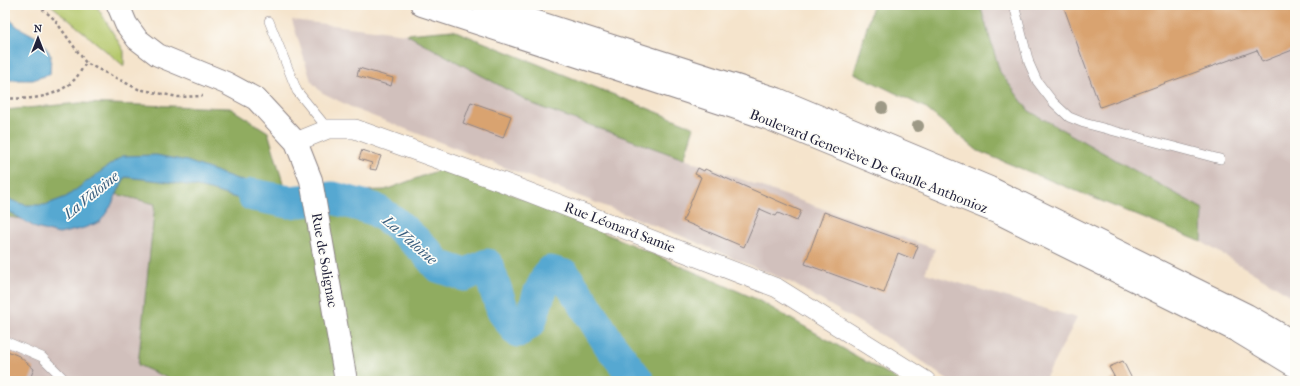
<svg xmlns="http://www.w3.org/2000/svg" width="1300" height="386" font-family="'IM FELL French Canon',serif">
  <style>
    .industrial { fill: #d1c0bc }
    .green { fill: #b5c86c; stroke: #6c7554 }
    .forest { fill: #90ac60; stroke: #59674e }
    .water { fill: #56a8d1; stroke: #3c6586 }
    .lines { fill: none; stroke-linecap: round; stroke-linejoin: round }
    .river { stroke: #56a8d1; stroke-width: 33 }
    .building { fill: #d9a36f }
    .lane-casing { stroke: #8c8384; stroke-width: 10 }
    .street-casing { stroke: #8c8384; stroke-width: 20 }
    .secondary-casing { stroke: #8c8384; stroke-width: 24 }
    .primary-casing { stroke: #8c8384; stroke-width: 24 }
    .path { stroke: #8c8384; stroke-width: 2.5; stroke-dasharray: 3 3; stroke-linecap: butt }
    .lane { stroke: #fff; stroke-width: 9 }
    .street { stroke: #fff; stroke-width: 19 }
    .secondary { stroke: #fff; stroke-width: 22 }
    .primary { stroke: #fff; stroke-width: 22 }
    .tree { fill: #9d9986 }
    .labels { text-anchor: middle; stroke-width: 3.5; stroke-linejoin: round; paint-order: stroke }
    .street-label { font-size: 14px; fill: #22223b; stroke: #fdfcf7 }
    .water-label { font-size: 15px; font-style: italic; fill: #395e7e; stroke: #fdfcf7 }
  </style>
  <rect width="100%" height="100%" fill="#fdfcf7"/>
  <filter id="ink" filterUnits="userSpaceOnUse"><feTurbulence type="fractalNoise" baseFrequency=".025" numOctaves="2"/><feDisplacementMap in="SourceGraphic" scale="8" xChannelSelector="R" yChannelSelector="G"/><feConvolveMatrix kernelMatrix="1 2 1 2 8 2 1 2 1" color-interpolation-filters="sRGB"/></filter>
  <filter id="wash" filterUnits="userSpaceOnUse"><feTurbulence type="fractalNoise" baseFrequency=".012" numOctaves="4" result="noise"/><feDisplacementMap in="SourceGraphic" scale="16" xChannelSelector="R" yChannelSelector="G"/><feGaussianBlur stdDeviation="0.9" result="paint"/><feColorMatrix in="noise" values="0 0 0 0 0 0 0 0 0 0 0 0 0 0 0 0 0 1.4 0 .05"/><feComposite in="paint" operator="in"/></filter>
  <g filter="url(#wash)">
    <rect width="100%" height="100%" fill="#f5e4cc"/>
    <g class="industrial">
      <polygon points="980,5 1295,5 1295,298 1202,242 1203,209 1029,111 1000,72"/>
      <polygon points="292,20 406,34 537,106 935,249 925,273 1077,318 1044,381 949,381 895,343 790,282 679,235 357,110 321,92 311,81"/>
      <polygon points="116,194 155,204 138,365 174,381 5,381 5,215 7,217 41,221"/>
    </g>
    <polygon class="green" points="51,5 96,5 124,51 124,66"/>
    <g class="forest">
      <polygon points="873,5 980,5 1000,72 1029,111 1203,209 1202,242 978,151 924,107 854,73"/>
      <polygon points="453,30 694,127 684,159 537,106 406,34"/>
      <polygon points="80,103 230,108 268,132 286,193 385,190 447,167 623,241 756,299 900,381 174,381 138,365 155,204 116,194 41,221 7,217 5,215 5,110"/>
    </g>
    <g class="water">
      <polygon points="5,15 18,27 40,39 51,55 50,74 33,80 5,80"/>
      <path d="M156,155L187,161L257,186L296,193L299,212C268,211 239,198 210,190C182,183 153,180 125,177L111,206L100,222L84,228L59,234L36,228L5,209V196L8,199L25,205H45L66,197L122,156Z"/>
    </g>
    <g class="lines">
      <polyline class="river" points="253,195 289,202 333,198 374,209 394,222 425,250 438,266 465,275 487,265 503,311 518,331 530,322 539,294 550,272 565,276 585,305 610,345 638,381"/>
    </g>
    <g id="blocks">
      <g class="building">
        <polygon points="1063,5 1295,5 1295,49 1262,62 1257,50 1100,107"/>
        <polygon points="359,68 393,78 391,86 357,76"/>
        <polygon points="471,102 511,116 503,138 463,123"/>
        <polygon points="362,150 381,156 376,170 370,169 372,163 359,159"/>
        <polygon points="698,168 704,171 705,169 801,211 797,221 778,213 776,216 760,209 744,247 683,221 701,177 695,174"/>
        <polygon points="824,212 918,246 913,259 898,253 884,293 805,264"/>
        <polygon points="5,350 19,356 34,369 29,381 5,381"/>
        <polygon points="1123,361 1133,381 1108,381 1115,378 1109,367"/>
      </g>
    </g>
  </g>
  <g filter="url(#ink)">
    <use href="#blocks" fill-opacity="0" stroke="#8c8384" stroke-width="1"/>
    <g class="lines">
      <defs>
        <g id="lane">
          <polyline points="1014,5 1029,63 1037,81 1053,102 1069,117 1084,123 1220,159"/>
          <polyline points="269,21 297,91 328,129"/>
          <polyline points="5,341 42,357 66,381"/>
        </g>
        <polyline id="street" points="296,142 328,129 355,129 502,182 777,288 926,381"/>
        <polyline id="secondary" points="118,5 126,24 137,39 158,55 226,83 256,99 296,142 311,180 346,381"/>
        <g id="primary">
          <polyline points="422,5 767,118 1001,214 1239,332 1295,366"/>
          <polyline points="484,5 777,99 990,188 1247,315 1295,343"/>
        </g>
      </defs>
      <use href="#lane" class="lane-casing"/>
      <use href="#street" class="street-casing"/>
      <use href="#secondary" class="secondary-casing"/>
      <use href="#primary" class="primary-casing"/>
      <g class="path">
        <polyline points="38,5 54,19 86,63 138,89 178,97 203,96"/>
        <path d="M5,98C30,100 57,98 75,79C79,75 82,68 86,63"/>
      </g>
      <use href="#lane" class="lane"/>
      <use href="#street" class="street"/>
      <use href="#secondary" class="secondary"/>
      <use href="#primary" class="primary"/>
    </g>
    <g class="tree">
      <circle cx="882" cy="108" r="6"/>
      <circle cx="918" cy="126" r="6"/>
    </g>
  </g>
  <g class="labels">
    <g class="street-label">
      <text transform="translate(869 161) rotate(22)" y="5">Boulevard Geneviève De Gaulle Anthonioz</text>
      <text transform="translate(620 227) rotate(21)" y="5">Rue Léonard Samie</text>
      <text transform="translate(325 260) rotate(80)" y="5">Rue de Solignac</text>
    </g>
    <g class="water-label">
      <text transform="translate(91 195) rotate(-39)" y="5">La Valoine</text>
      <text transform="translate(410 240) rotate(41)" y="5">La Valoine</text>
    </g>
  </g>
  <rect width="1300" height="386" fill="none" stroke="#fdfcf7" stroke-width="20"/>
  <g transform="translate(38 38)" stroke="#fdfcf7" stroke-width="3" paint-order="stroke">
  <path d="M0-3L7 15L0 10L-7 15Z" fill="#22223b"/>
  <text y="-6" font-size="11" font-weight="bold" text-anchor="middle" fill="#22223b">N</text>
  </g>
</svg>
